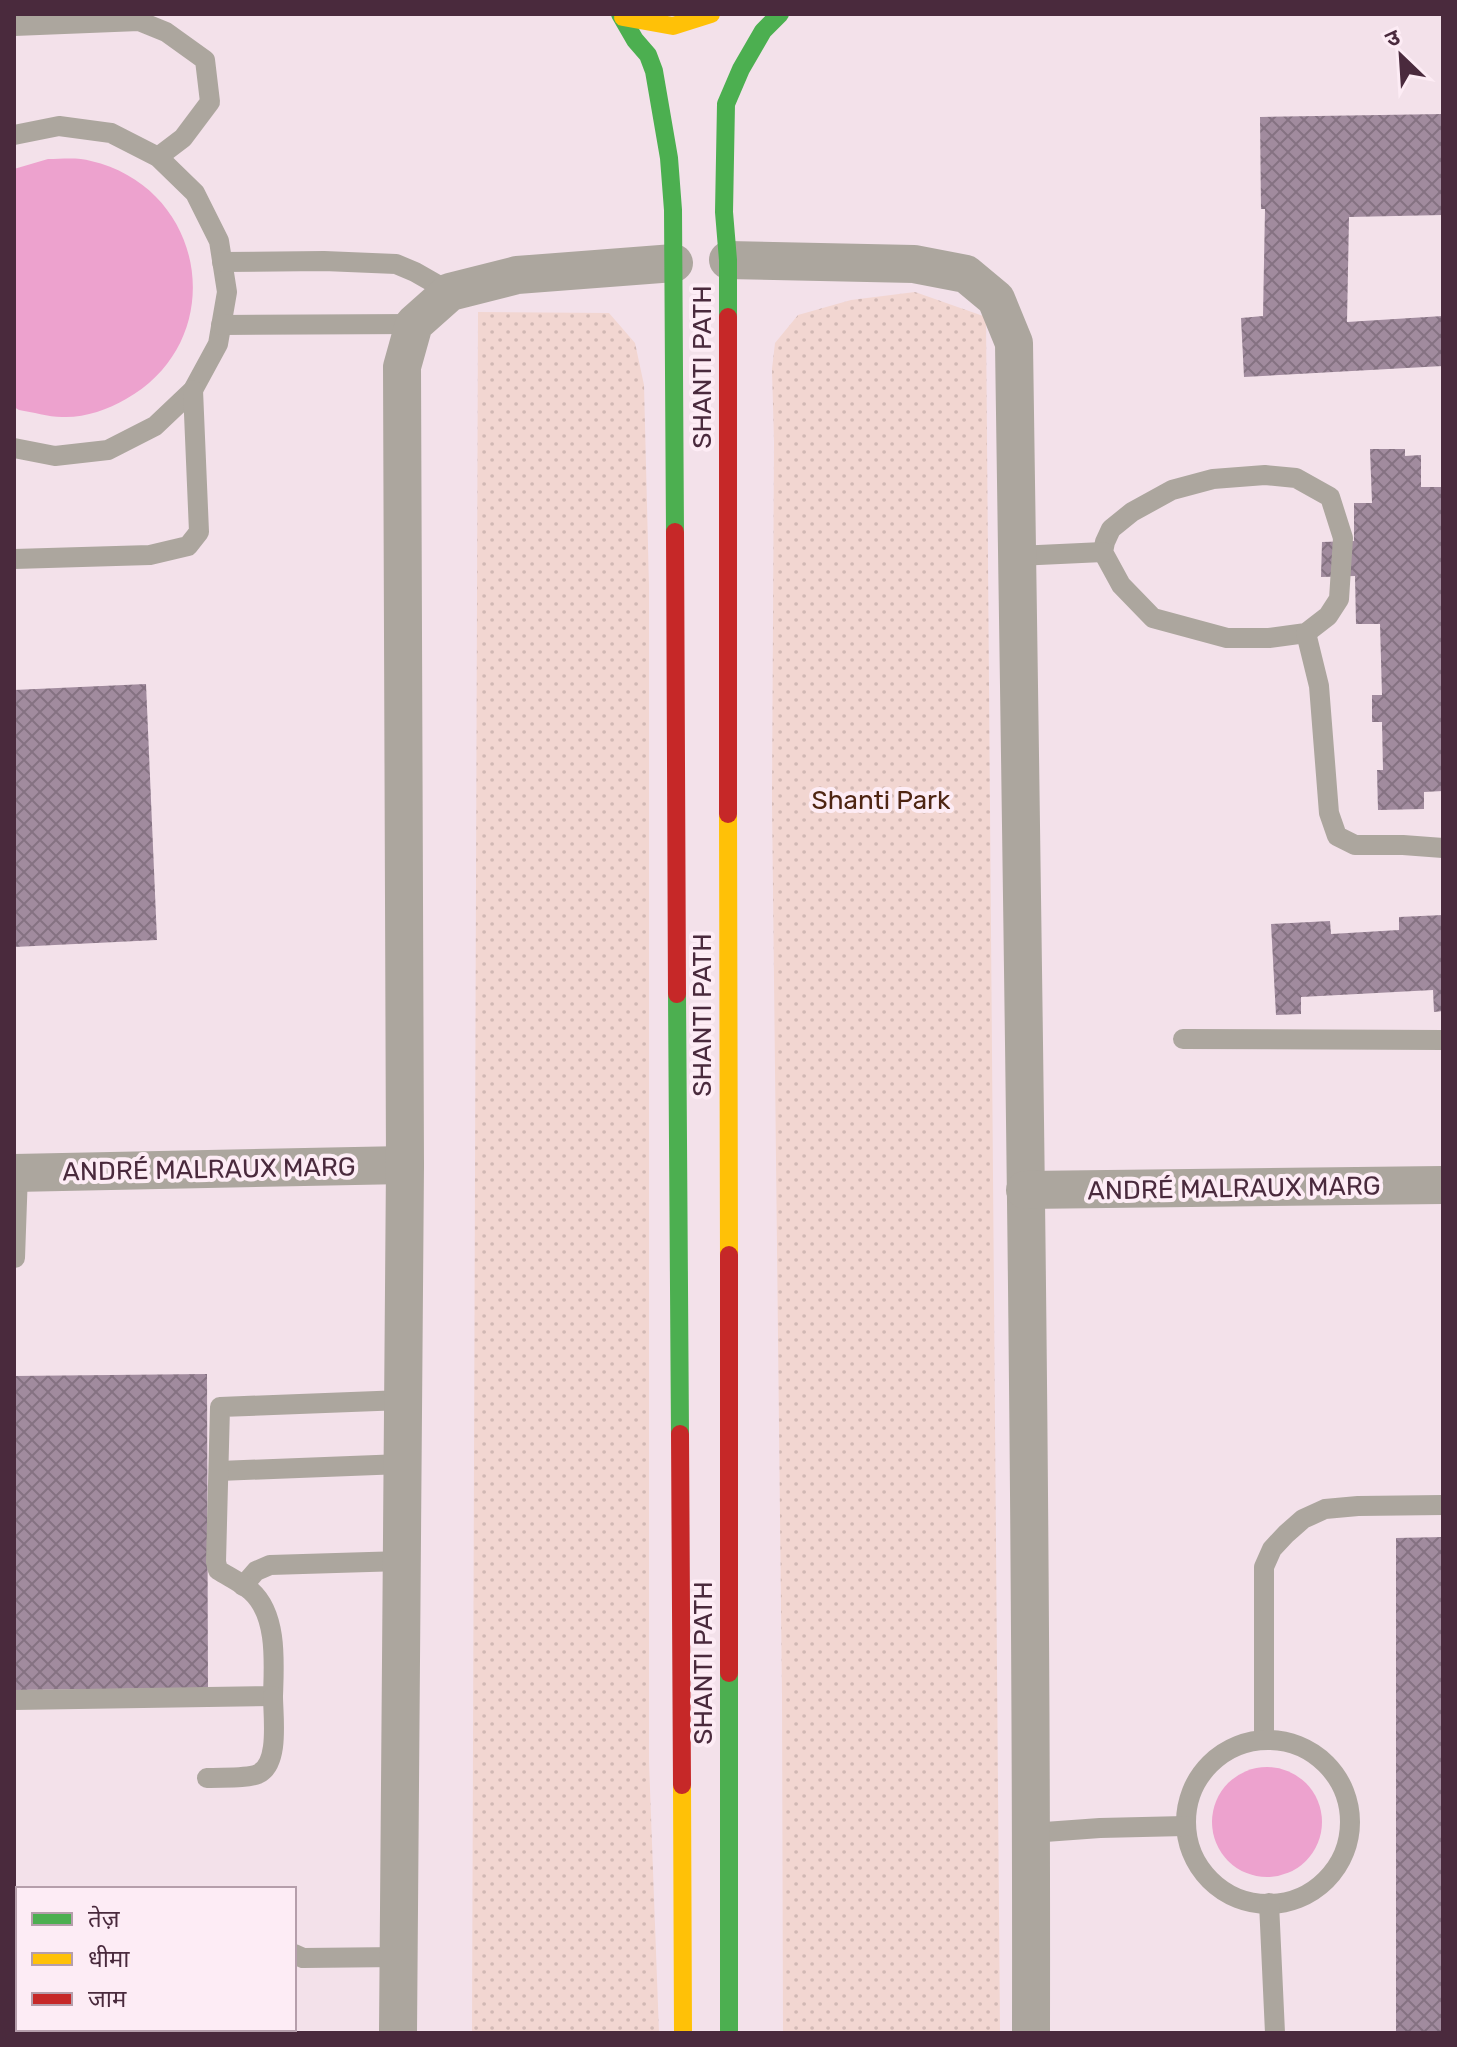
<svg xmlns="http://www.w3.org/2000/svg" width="1457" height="2047" font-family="Rubik,'Noto Sans Devanagari',sans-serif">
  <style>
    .green { fill: url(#green-dots) }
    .water { fill: #eda2ce }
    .building { fill: url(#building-cross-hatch) }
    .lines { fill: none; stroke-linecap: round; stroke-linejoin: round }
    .lane { stroke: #aca69e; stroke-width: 20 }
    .street { stroke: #aca69e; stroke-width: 38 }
    .fast { stroke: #4caf50; stroke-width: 18 }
    .slow { stroke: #ffc107; stroke-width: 18 }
    .jam { stroke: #c62828; stroke-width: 18 }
    .labels { text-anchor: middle; stroke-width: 8; stroke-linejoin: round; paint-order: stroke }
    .street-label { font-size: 26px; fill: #4a2a3d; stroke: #fdecf5 }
    .park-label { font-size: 26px; fill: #4e2512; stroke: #fdecf5 }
  </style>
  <defs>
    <pattern id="green-dots" width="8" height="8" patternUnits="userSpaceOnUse" patternTransform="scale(2)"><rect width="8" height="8" fill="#f2d6d1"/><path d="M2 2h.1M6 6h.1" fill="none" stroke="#d1b8b4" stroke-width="1.8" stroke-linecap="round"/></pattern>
    <pattern id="building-cross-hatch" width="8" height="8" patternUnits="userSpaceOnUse" patternTransform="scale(2)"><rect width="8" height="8" fill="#a18b9e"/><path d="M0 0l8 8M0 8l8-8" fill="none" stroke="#857282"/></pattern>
  </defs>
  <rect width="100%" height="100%" fill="#f3e1ea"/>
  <g class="green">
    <polygon points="915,292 986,317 1000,2033 783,2033 782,1695 772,801 774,442 772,369 775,343 798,315 851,300"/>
    <polygon points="478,312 609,313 635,343 644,385 649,586 649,1762 659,2033 472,2033"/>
  </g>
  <g class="water">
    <path d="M48,159C62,159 78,157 91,161C207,188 231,340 126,399C107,410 84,418 62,417C48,417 33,412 19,410L14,407V169Z"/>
    <circle cx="1267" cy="1822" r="55"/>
  </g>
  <g class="building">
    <polygon points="1443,114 1443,215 1349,217 1347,322 1443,316 1443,366 1244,377 1241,318 1263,316 1265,209 1261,209 1260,117"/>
    <polygon points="1370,449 1405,449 1405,456 1421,455 1421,487 1443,487 1443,791 1424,792 1424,809 1378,810 1377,770 1383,770 1382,722 1372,722 1372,695 1382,695 1380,624 1356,624 1355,576 1321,577 1322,542 1354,541 1354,503 1372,503"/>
    <polygon points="146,684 157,940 14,947 14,690"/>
    <polygon points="1443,915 1443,1011 1434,1012 1433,990 1301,997 1301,1014 1276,1015 1271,924 1330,921 1331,934 1399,930 1399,917"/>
    <polygon points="207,1374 208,1688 14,1690 14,1376"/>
    <polygon points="1443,1537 1443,2033 1396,2033 1396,1538"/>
    <polygon points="14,1907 18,1907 18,2029 93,2029 93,2033 14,2033"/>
  </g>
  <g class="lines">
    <g class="lane">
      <polyline points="14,26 139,21 166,32 205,60 210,102 183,138 158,157"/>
      <polyline points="14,135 59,126 111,133 158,157 195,193 219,241 227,292 218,344 193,390 155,426 108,450 55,456 14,448"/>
      <polyline points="222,262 324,261 396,264 415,272 450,292"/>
      <polyline points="221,325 414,324"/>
      <polygon points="1265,475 1296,478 1330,497 1343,538 1339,599 1328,616 1306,633 1269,638 1227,638 1153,618 1121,585 1103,552 1105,542 1111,529 1132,512 1172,490 1213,479"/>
      <polyline points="1017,556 1103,552"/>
      <polyline points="14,559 150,555 188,546 199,532 193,390"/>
      <polyline points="1306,633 1319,686 1329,813 1337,836 1355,845 1403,845 1443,848"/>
      <polyline points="1183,1039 1443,1040"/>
      <polyline points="15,1258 18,1173"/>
      <polyline points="219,1471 402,1464"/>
      <polyline points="243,1586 256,1571 270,1565 402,1561"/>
      <path d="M14,1700L273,1696C274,1664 278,1615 251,1591C242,1583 229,1577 218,1570L216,1562L220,1407L403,1400"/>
      <polyline points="1264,1740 1264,1567 1272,1549 1286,1534 1303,1519 1325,1509 1358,1506 1443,1505"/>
      <circle cx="1268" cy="1822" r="82"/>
      <path d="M207,1778C221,1777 246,1779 258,1774C280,1764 273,1717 273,1696"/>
      <polyline points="1031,1833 1100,1828 1185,1826"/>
      <polyline points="1269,1903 1275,2033"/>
      <polyline points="294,1954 303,1958 399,1957"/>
      <polyline points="136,2033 136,2029"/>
    </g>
    <g class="street">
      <path d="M728,260L914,264L966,274L996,299L1014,343C1022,906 1032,1470 1031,2033"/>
      <polyline points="14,1173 405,1165"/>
      <polyline points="1025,1190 1443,1185"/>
      <polyline points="398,2033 405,1165 402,367 414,324 450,292 517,275 674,263"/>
    </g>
    <g class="fast">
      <polyline points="620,14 635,40 648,55 654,71 669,158 673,210 675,532"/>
      <polyline points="728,317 728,260 724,212 726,104 741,69 763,31 780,14"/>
      <polyline points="677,994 680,1434"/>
      <polyline points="729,1673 729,2033"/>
    </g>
    <g class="slow">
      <polyline points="623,17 673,26 711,14"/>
      <polyline points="728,814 729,1255"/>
      <polyline points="682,1785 683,2033"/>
    </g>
    <g class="jam">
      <polyline points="728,317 728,814"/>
      <polyline points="675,532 677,994"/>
      <polyline points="729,1255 729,1673"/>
      <polyline points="680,1434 682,1785"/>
    </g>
  </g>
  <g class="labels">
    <g class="street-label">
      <text transform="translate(702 367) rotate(-90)" y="9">SHANTI PATH</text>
      <text transform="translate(702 1015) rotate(-90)" y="9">SHANTI PATH</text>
      <text transform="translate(209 1169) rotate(-1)" y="9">ANDRÉ MALRAUX MARG</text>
      <text transform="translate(1234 1188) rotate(-1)" y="9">ANDRÉ MALRAUX MARG</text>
      <text transform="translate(703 1663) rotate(-90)" y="9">SHANTI PATH</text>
    </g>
    <g class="park-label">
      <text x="881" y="809">Shanti Park</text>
    </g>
  </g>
  <rect width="1457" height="2047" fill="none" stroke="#4a2a3d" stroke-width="32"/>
  <rect x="16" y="1887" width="280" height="144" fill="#fdecf5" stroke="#b59eab" stroke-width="2"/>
  <rect x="32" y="1913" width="40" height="12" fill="#4caf50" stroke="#b59eab" stroke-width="2"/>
  <text x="88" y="1927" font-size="24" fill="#4a2a3d">तेज़</text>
  <rect x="32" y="1953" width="40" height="12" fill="#ffc107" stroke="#b59eab" stroke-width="2"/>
  <text x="88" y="1967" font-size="24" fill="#4a2a3d">धीमा</text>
  <rect x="32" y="1993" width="40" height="12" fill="#c62828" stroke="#b59eab" stroke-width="2"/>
  <text x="88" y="2007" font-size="24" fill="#4a2a3d">जाम</text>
  <g transform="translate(1401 56) rotate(335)" stroke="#fdecf5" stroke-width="6" paint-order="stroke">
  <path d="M0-6L14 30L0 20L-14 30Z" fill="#4a2a3d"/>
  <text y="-12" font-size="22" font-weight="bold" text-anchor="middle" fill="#4a2a3d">उ</text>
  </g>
</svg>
